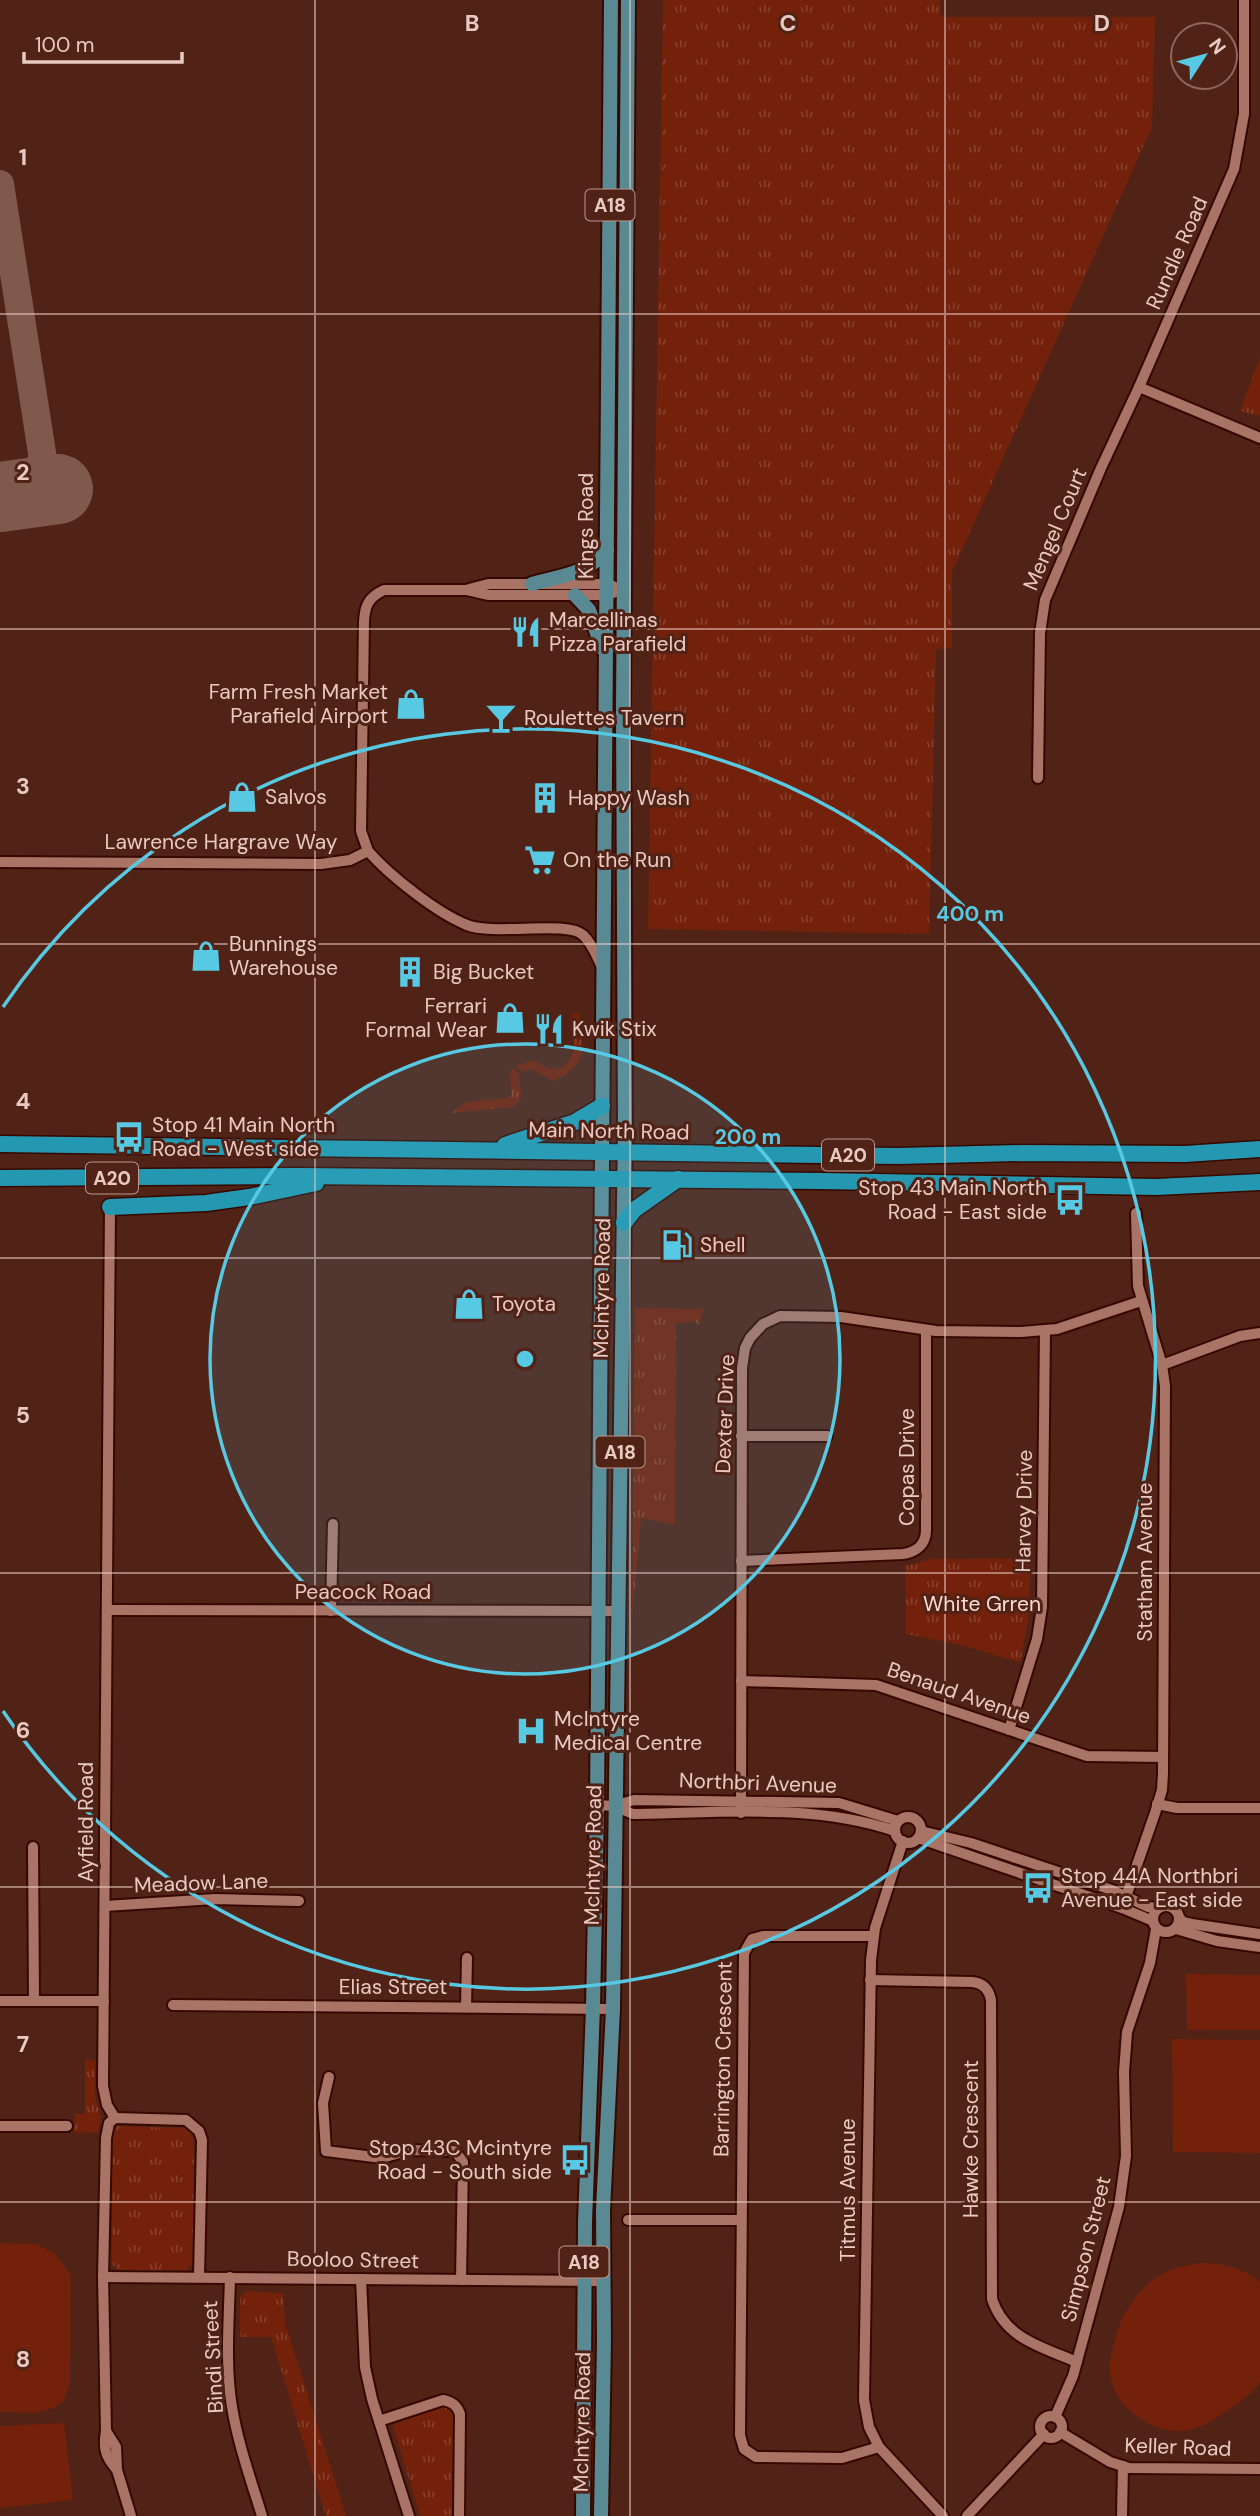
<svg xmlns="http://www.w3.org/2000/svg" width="1260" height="2516" font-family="'DM Sans',sans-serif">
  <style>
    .grass { fill: url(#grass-tufts) }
    .pitch { fill: #73210a }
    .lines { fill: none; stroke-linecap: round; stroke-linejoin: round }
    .taxiway { stroke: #80584c; stroke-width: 28 }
    .runway { stroke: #80584c; stroke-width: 70 }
    .minor-casing { stroke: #350901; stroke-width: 14 }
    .major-casing { stroke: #350901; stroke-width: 18 }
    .highway-casing { stroke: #350901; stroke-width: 19 }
    .minor { stroke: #a97365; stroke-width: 10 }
    .major { stroke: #598992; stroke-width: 14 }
    .highway { stroke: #2498b0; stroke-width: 16 }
    .grid { fill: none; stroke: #e9cac2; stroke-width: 2; stroke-opacity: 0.55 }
    .ring { fill: none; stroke: #58c9e3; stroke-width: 3.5 }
    .labels { text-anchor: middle; stroke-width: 6; stroke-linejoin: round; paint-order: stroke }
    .shield { fill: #512317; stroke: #bb988f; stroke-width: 2 }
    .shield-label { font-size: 19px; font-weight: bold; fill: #e9cac2 }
    .street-label { font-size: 21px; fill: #e9cac2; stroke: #512317 }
    .poi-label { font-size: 21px; fill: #e9cac2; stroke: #512317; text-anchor: start }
    .park-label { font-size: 21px; fill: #fddcd3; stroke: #512317 }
    .grid-label { font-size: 23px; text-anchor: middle; font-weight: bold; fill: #e9cac2; stroke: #512317; stroke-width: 6; stroke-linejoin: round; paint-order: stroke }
    .centre { fill: #58c9e3; stroke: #512317; stroke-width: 3.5 }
    .ring-label { font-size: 21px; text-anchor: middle; font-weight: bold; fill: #58c9e3; stroke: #512317; stroke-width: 6; stroke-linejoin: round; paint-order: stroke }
  </style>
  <defs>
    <pattern id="grass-tufts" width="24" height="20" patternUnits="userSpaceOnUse" patternTransform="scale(1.75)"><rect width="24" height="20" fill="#73210a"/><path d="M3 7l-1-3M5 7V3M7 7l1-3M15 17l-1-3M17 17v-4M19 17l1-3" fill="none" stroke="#87402c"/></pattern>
  </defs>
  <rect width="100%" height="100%" fill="#512317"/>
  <g class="grass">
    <polygon points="663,0 940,0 941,17 1155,17 1152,127 952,572 952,648 936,649 929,934 648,929"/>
    <polygon points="1260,357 1260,416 1240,411"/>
    <polygon points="572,1013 579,1013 583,1052 577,1064 566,1075 553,1081 531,1069 522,1072 515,1066 534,1060 549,1069 564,1067 574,1051"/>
    <path d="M513,1068L520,1075C517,1090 529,1095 513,1107L452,1113L465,1102L508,1098L511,1095L510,1073Z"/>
    <polygon points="635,1308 703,1309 699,1325 695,1322 676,1323 675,1525 641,1518 632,1621"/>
    <polygon points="1031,1558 1028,1622 1020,1662 957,1644 906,1634 905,1566 932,1559"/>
    <polygon points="85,2059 95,2061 95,2097 101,2118 98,2132 74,2133 75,2114 85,2114"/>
    <polygon points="117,2126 185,2128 191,2132 194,2140 193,2263 187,2270 122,2272 112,2264 112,2134"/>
    <polygon points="247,2291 283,2293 285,2323 346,2516 326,2516 271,2337 240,2337 240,2297"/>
    <polygon points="445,2406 449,2408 453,2415 452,2516 420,2516 393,2426 396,2422"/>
  </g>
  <g class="pitch">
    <polygon points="1186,1974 1260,1975 1260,2030 1187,2030"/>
    <polygon points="1172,2039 1260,2040 1260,2153 1173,2152"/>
    <polygon points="0,2243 36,2244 55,2254 71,2275 70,2382 64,2401 54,2408 34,2413 0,2412"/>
    <path d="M1199,2263C1223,2263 1241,2267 1260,2282V2382C1251,2395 1236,2405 1223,2413C1213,2420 1202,2427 1189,2430C1156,2436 1119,2412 1111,2379C1108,2366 1111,2354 1114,2342C1122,2311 1142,2280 1173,2269C1181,2266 1191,2265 1199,2263Z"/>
    <polygon points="64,2423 73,2500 0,2508 0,2426"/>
  </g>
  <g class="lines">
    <g class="taxiway">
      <polyline points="0,184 48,491"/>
      <path d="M13,495C31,488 41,474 42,455"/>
    </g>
    <polyline class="runway" points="0,497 58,489"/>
    <defs>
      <g id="minor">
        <polyline points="1244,0 1244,114 1234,169 1139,387 1260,438"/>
        <polyline points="469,589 488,584 607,584 613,586"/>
        <polyline points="1038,778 1040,633 1045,600 1101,468 1139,387"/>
        <path d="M368,851L361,831L364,621C365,605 369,597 384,590H467L489,595H607L624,589"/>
        <path d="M0,862L321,864L350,860L368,851C390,876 437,913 467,925C494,936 567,920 583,935C592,943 597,957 602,967"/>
        <polyline points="110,1207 103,2086 107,2105 115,2118"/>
        <polyline points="1162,1365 1240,1336 1260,1333"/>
        <polyline points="741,1436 827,1436"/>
        <path d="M741,1561L903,1554C917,1552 926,1544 926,1530V1330"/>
        <polyline points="107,1610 618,1611"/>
        <polyline points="331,1611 333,1524"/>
        <polyline points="741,1681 876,1685 1087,1756 1163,1757"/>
        <polyline points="1009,1730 1037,1639 1042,1607 1045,1330"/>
        <polyline points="1157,1804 1177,1808 1260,1808"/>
        <path d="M597,1805L614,1806L633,1814C720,1813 812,1803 895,1831"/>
        <polyline points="614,1806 634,1800 839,1803 898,1821"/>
        <polyline points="741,1813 742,1368 745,1348 750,1338 763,1324 780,1316 841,1317 936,1331 1021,1332 1057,1329 1141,1301"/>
        <circle cx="908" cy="1830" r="13"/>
        <polyline points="921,1831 971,1843 1112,1890 1148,1907 1159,1908"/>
        <polyline points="918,1838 1122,1908 1153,1921"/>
        <polyline points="903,1841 875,1928 871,1960 864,2400 869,2427 879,2447 943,2516"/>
        <polyline points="33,1847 34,2001"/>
        <circle cx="1166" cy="1919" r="13"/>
        <polyline points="105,1906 215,1899 299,1901"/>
        <polyline points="1122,1908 1155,1813 1162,1790 1163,1773 1165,1386 1162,1365 1138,1286 1136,1213"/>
        <polyline points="1179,1917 1183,1922 1192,1924 1260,1934"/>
        <polyline points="1176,1929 1217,1941 1260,1947"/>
        <polyline points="873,1936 763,1936 752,1939 744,1953 740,2435 744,2449 756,2457 842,2458 879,2447"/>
        <path d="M870,1980L972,1982C983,1983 989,1989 991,2000L992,2299C1005,2339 1042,2347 1077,2362"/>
        <polyline points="0,2001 104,2001"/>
        <polyline points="173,2005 613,2009"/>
        <polyline points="466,2007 467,1958"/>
        <polyline points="329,2077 323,2103 326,2151 382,2158 410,2150 455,2151 463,2162 461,2280"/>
        <path d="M115,2118L109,2123L106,2138L103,2277L106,2431C103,2448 105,2456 117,2470"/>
        <polyline points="115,2118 186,2120 199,2131 202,2140 199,2277"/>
        <polyline points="0,2126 67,2126"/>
        <polyline points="628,2220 741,2220"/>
        <polyline points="103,2277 603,2281"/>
        <path d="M230,2277C229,2320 225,2365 232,2407C238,2444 251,2480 262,2516"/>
        <polyline points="361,2279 365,2367 372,2399 409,2516"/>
        <circle cx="1051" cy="2427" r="11"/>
        <polyline points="1055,2417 1073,2376 1119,2207 1126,2156 1124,2072 1127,2032 1150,1963 1156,1929"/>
        <path d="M379,2421L443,2400C452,2402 457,2405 460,2414L459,2516"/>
        <polyline points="106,2431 116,2447 117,2470 131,2516"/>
        <polyline points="1060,2432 1110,2462 1129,2468 1260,2469"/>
        <polyline points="967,2516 1044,2434"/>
        <polyline points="1122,2516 1123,2466"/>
      </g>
      <g id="major">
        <path d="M532,584C563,575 586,575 607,550"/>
        <polyline points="575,595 589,610 602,648"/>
        <polyline points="583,2516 585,2222 593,2007 597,1805 611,0"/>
        <polyline points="601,2516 604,2340 603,2210 613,2009 625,1128 623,712 628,0"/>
      </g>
      <g id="highway">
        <polyline points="0,1144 898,1156 1023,1153 1185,1154 1260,1149"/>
        <polyline points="505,1145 575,1122 602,1106"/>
        <polyline points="0,1178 299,1176 822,1181 1156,1187 1260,1182"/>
        <polyline points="110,1207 206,1203 249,1197 316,1183"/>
        <polyline points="624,1223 634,1210 678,1179"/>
      </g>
    </defs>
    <use href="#minor" class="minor-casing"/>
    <use href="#major" class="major-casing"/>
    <use href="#highway" class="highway-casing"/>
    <use href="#minor" class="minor"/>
    <use href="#major" class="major"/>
    <use href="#highway" class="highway"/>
  </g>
  <path class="grid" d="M315,0V2516M630,0V2516M945,0V2516M0,314H1260M0,629H1260M0,944H1260M0,1258H1260M0,1573H1260M0,1887H1260M0,2202H1260"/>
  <circle cx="525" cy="1359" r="315" fill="#58c9e3" fill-opacity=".12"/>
  <g class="ring">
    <circle cx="525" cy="1359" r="315"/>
    <path d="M3 1007A630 630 0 1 1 3 1711"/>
  </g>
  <defs>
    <symbol id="restaurant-bare" viewBox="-9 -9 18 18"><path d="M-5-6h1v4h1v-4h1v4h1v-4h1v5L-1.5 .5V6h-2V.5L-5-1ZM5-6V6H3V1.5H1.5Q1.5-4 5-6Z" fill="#58c9e3" stroke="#512317" stroke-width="2.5" paint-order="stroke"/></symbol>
    <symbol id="shop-bare" viewBox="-9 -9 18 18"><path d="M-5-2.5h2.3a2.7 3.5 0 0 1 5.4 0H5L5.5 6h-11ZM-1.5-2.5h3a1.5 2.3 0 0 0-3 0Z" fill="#58c9e3" stroke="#512317" stroke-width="2.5" paint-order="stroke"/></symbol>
    <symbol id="bar-bare" viewBox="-9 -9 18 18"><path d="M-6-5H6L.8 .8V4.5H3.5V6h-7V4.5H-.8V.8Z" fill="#58c9e3" stroke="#512317" stroke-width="2.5" paint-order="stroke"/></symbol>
    <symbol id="building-bare" viewBox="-9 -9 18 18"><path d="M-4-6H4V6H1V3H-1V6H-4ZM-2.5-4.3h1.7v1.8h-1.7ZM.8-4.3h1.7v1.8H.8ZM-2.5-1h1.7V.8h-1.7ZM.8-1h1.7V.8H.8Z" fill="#58c9e3" stroke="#512317" stroke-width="2.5" paint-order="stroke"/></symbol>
    <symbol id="supermarket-bare" viewBox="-9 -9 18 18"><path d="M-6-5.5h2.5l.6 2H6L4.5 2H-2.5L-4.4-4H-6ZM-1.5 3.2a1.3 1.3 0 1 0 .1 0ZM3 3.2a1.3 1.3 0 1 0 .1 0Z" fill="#58c9e3" stroke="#512317" stroke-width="2.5" paint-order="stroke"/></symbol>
    <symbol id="bus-bare" viewBox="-9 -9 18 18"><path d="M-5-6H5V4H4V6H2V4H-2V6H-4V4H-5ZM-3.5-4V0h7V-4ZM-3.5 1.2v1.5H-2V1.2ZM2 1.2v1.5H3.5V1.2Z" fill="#58c9e3" stroke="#512317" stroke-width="2.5" paint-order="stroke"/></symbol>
    <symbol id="fuel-bare" viewBox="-9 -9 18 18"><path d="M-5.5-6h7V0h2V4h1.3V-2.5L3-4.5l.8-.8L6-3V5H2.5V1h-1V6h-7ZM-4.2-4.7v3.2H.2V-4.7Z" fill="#58c9e3" stroke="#512317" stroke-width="2.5" paint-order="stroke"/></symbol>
    <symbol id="hospital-bare" viewBox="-9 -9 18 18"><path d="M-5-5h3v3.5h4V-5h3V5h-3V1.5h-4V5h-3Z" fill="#58c9e3" stroke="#512317" stroke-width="2.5" paint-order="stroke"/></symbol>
  </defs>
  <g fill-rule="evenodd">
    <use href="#restaurant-bare" x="504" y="610" width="44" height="44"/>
    <use href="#shop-bare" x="389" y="682" width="44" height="44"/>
    <use href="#bar-bare" x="479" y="696" width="44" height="44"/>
    <use href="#shop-bare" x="220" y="775" width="44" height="44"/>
    <use href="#building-bare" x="523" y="776" width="44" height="44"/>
    <use href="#supermarket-bare" x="518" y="838" width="44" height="44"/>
    <use href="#shop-bare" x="184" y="934" width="44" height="44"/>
    <use href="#building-bare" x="388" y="950" width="44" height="44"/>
    <use href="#shop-bare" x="488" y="996" width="44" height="44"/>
    <use href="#restaurant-bare" x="527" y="1007" width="44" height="44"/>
    <use href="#bus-bare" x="107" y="1115" width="44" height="44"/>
    <use href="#bus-bare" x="1048" y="1178" width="44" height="44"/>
    <use href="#fuel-bare" x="655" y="1223" width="44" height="44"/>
    <use href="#shop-bare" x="447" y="1282" width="44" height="44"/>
    <use href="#hospital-bare" x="509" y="1709" width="44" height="44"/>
    <use href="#bus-bare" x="1016" y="1866" width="44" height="44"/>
    <use href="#bus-bare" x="553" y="2138" width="44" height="44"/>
  </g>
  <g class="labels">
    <g class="shield">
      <rect x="585.5" y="189.5" width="49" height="31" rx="5"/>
      <rect x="822" y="1139.5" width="52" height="31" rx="5"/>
      <rect x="86" y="1162.5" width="52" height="31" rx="5"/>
      <rect x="595.5" y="1436.5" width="49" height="31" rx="5"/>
      <rect x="559.5" y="2246.5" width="49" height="31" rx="5"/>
    </g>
    <g class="shield-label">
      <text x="610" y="212">A18</text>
      <text x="848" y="1162">A20</text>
      <text x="112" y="1185">A20</text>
      <text x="620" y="1459">A18</text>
      <text x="584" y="2269">A18</text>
    </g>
    <g class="street-label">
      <text transform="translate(1177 253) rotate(-66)" y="7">Rundle Road</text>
      <text transform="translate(586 526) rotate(-90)" y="7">Kings Road</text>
      <text transform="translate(1055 529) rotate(-67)" y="7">Mengel Court</text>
      <text x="221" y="849">Lawrence Hargrave Way</text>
      <text transform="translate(609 1131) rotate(1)" y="7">Main North Road</text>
      <text transform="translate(602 1288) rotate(-89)" y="7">McIntyre Road</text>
      <text transform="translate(725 1414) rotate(-88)" y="7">Dexter Drive</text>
      <text transform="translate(907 1467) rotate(-90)" y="7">Copas Drive</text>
      <text transform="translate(1024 1511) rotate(-89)" y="7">Harvey Drive</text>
      <text transform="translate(1145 1562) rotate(-90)" y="7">Statham Avenue</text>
      <text x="363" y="1599">Peacock Road</text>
      <text transform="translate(959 1693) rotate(19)" y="7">Benaud Avenue</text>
      <text transform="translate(758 1783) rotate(2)" y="7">Northbri Avenue</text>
      <text transform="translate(86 1822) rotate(-90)" y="7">Ayfield Road</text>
      <text transform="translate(593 1855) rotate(-89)" y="7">McIntyre Road</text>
      <text transform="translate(201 1883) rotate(-2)" y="7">Meadow Lane</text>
      <text x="393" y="1994">Elias Street</text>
      <text transform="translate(723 2059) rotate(-89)" y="7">Barrington Crescent</text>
      <text transform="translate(971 2139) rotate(-90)" y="7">Hawke Crescent</text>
      <text transform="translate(848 2190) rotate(-90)" y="7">Titmus Avenue</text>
      <text transform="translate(1086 2249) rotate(-76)" y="7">Simpson Street</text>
      <text transform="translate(353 2260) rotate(1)" y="7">Booloo Street</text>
      <text transform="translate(213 2357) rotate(-93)" y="7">Bindi Street</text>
      <text transform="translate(582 2422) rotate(-89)" y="7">McIntyre Road</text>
      <text transform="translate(1178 2447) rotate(2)" y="7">Keller Road</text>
    </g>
    <g class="poi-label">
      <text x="549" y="627">Marcellinas<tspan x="549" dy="24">Pizza Parafield</tspan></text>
      <text x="388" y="699" text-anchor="end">Farm Fresh Market<tspan x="388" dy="24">Parafield Airport</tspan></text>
      <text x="524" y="725">Roulettes Tavern</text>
      <text x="265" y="804">Salvos</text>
      <text x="568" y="805">Happy Wash</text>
      <text x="563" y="867">On the Run</text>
      <text x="229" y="951">Bunnings<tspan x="229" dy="24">Warehouse</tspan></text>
      <text x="433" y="979">Big Bucket</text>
      <text x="487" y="1013" text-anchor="end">Ferrari<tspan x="487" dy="24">Formal Wear</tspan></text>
      <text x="572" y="1036">Kwik Stix</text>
      <text x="152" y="1132">Stop 41 Main North<tspan x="152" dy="24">Road - West side</tspan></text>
      <text x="1047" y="1195" text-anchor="end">Stop 43 Main North<tspan x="1047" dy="24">Road - East side</tspan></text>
      <text x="700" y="1252">Shell</text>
      <text x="492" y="1311">Toyota</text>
      <text x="554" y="1726">McIntyre<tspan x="554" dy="24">Medical Centre</tspan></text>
      <text x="1061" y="1883">Stop 44A Northbri<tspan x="1061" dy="24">Avenue - East side</tspan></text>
      <text x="552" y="2155" text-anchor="end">Stop 43C Mcintyre<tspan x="552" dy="24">Road - South side</tspan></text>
    </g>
    <g class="park-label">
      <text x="982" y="1611">White Grren</text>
    </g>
  </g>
  <g class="grid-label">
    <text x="472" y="31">B</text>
    <text x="788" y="31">C</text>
    <text x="1102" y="31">D</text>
    <text x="23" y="165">1</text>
    <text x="23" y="480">2</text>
    <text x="23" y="794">3</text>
    <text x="23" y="1109">4</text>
    <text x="23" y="1423">5</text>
    <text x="23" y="1738">6</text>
    <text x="23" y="2052">7</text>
    <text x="23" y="2367">8</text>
  </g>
  <circle cx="525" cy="1359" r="10" class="centre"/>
  <g class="ring-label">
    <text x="970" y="921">400 m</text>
    <text x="748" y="1144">200 m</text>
  </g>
  <g transform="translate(1204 56) rotate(54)"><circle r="33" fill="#512317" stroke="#8e665b" stroke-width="2"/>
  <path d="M0-5L12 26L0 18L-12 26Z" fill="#58c9e3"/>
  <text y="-10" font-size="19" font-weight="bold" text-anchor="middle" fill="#e9cac2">N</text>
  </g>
  <path d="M24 52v10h158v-10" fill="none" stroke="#e9cac2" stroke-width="3.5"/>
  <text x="35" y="52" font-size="21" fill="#e9cac2" stroke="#512317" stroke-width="5" paint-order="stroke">100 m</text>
</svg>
